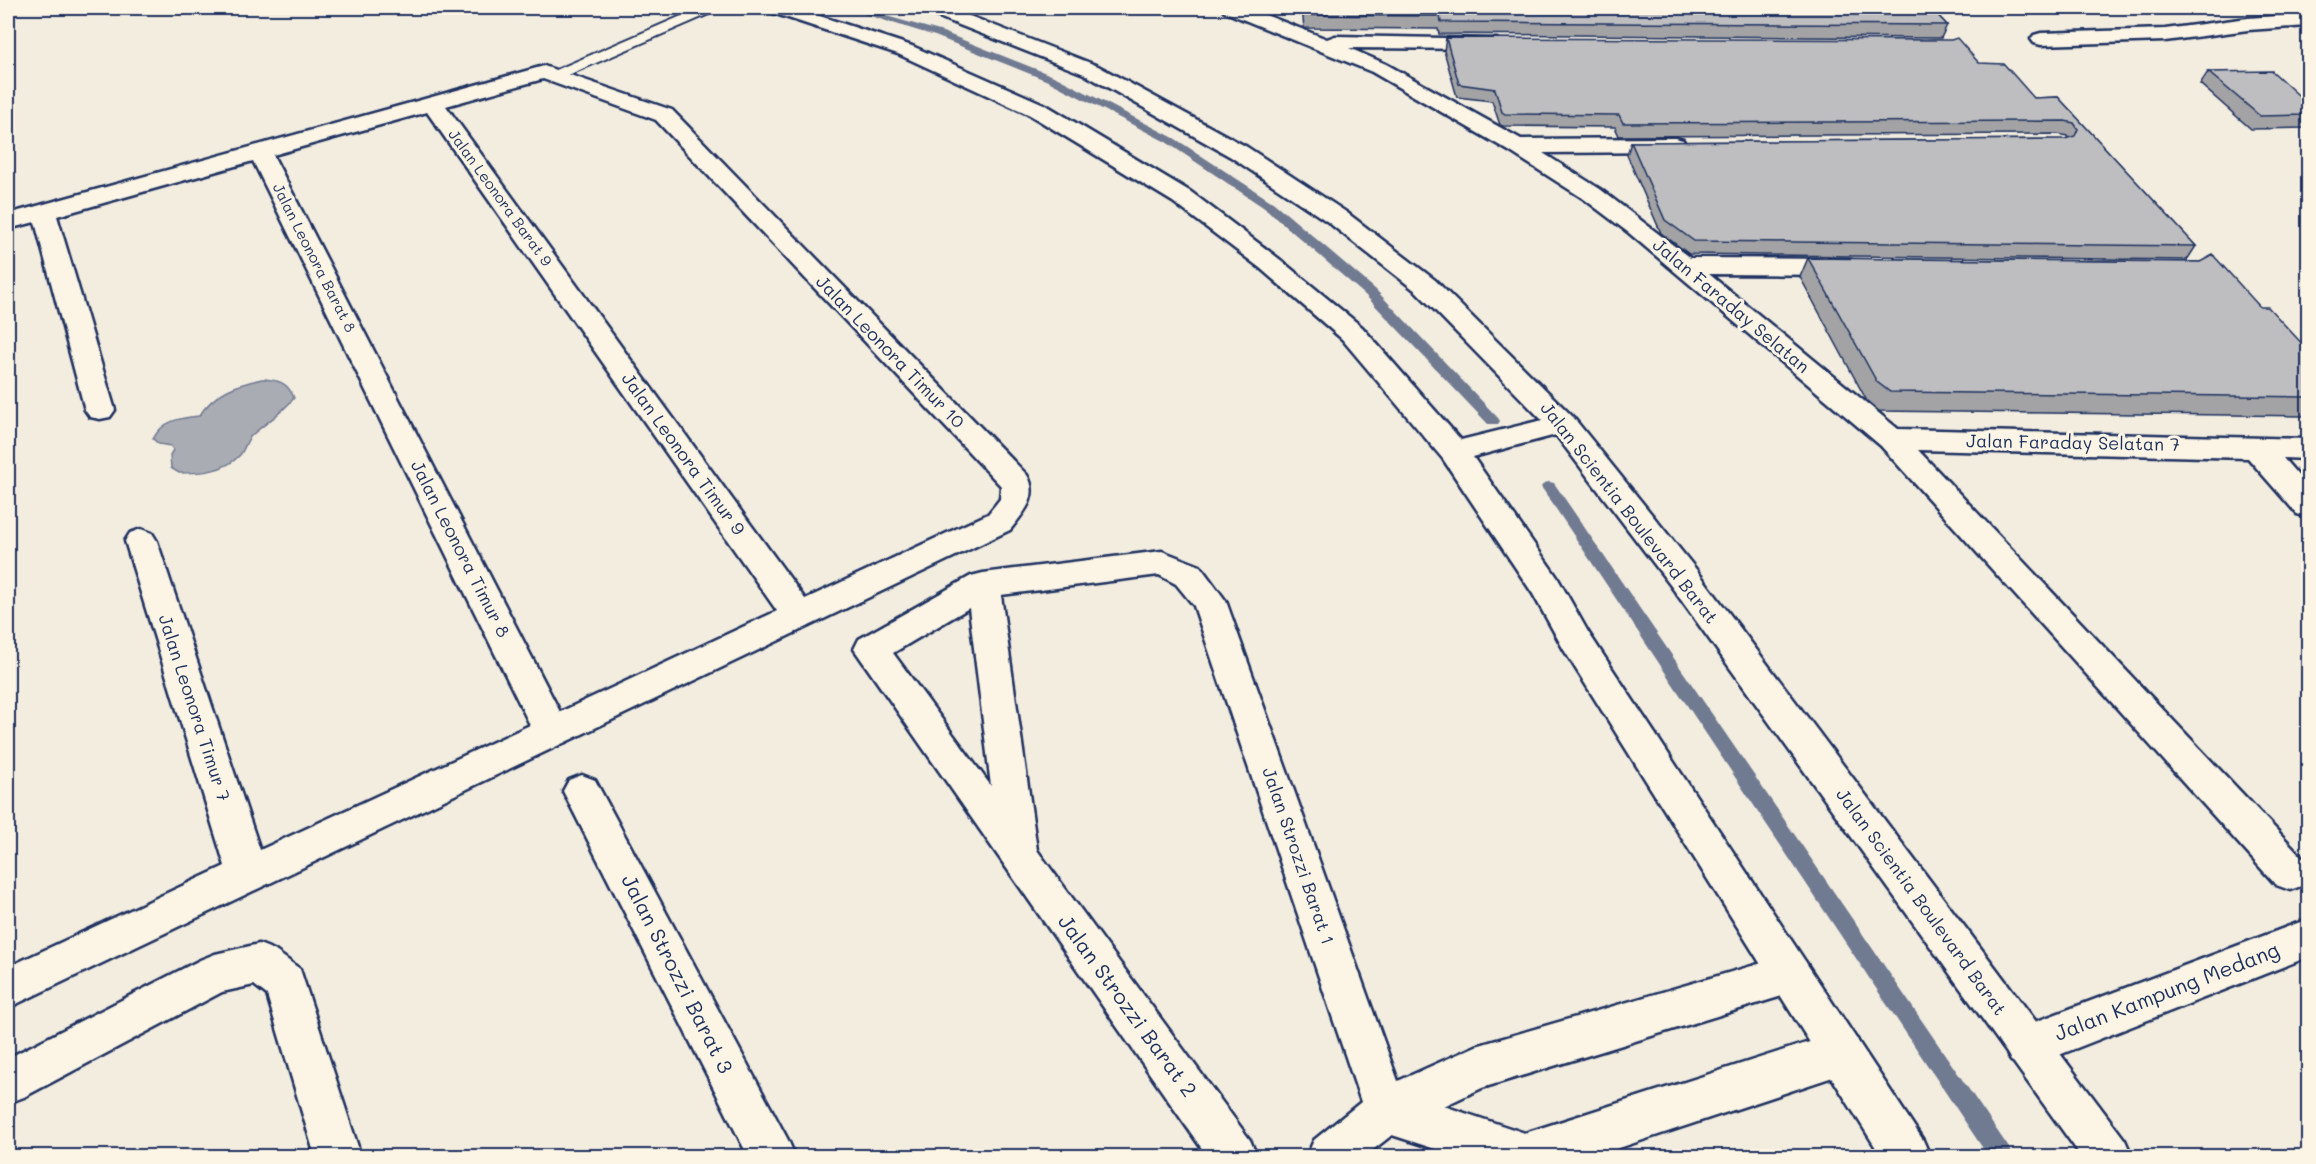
<svg xmlns="http://www.w3.org/2000/svg" width="2316" height="1164" font-family="Mali,sans-serif">
  <style>
    .water { fill: #a9acb3; stroke: #707a91; stroke-width: 1.5 }
    .lines { fill: none; stroke-linecap: round; stroke-linejoin: round }
    .stream { fill: #707a91; fill-rule: evenodd }
    .lane-casing { stroke: #1b2f5e; stroke-width: 4 }
    .street-casing { stroke: #1b2f5e; stroke-width: 5 }
    .secondary-casing { stroke: #1b2f5e; stroke-width: 5 }
    .lane { fill: #fcf5e5; fill-rule: evenodd }
    .street { fill: #fcf5e5; fill-rule: evenodd }
    .secondary { fill: #fcf5e5; fill-rule: evenodd }
    .wall { fill: #a3a3a5; stroke: #1b2f5e; stroke-width: 1.5 }
    .building { fill: #bebec0; stroke: #1b2f5e; stroke-width: 1.5 }
    .labels { text-anchor: middle; stroke-width: 6; stroke-linejoin: round; paint-order: stroke }
    .far-street-label { font-size: 15px; fill: #1b2f5e; stroke: #fcf5e5 }
    .street-label { font-size: 18px; fill: #1b2f5e; stroke: #fcf5e5 }
    .near-street-label { font-size: 21px; fill: #1b2f5e; stroke: #fcf5e5 }
  </style>
  <rect width="100%" height="100%" fill="#f3ede0"/>
  <filter id="ink" filterUnits="userSpaceOnUse"><feTurbulence type="fractalNoise" baseFrequency=".0167" numOctaves="2"/><feDisplacementMap in="SourceGraphic" scale="12" xChannelSelector="R" yChannelSelector="G"/><feConvolveMatrix kernelMatrix="1 2 1 2 8 2 1 2 1" color-interpolation-filters="sRGB"/></filter>
  <g filter="url(#ink)">
    <path class="water" d="M262,379C278,380 288,382 294,398C281,414 267,422 252,435C246,440 245,449 240,455C224,472 201,473 179,473L171,468L170,455L173,450L171,446L159,444L153,439C163,420 180,418 199,416C215,392 235,385 262,379Z"/>
    <g class="lines">
      <g class="stream">
        <polygon points="844,8 858,8 943,32 1056,77 1174,138 1274,203 1375,289 1498,418 1500,421 1498,424 1488,424 1365,295 1266,209 1166,142 1048,81 935,36"/>
        <polygon points="1549,482 1554,483 2009,1148 2012,1156 1988,1156 1544,491 1541,487 1544,483"/>
      </g>
      <defs>
        <polygon id="lane" points="700,8 718,8 716,11 559,79 554,81 546,76 549,73"/>
        <g id="street">
          <polygon points="1222,8 1248,8 1327,39 1335,36 1497,39 1500,43 1497,47 1490,49 1349,48 1386,64 1521,139 1675,138 1683,140 1686,145 1683,150 1675,152 1543,153 1600,189 1690,258 1849,259 1858,262 1862,267 1858,272 1849,275 1709,274 1898,429 2308,439 2308,459 2283,458 2308,487 2308,517 2297,514 2248,458 1918,450 2304,859 2308,869 2304,885 2290,890 2276,885 1881,446 1629,233 1584,199 1509,151 1372,72 1225,12"/>
          <polygon points="2308,14 2308,26 2248,30 2165,41 2041,45 2034,43 2031,39 2034,35 2041,33 2165,29 2248,18"/>
          <path d="M544,66L672,110L1027,475C1040,497 1023,513 1010,530L8,1008V967L225,866L125,541L130,533L141,529L152,533L157,541L260,850L530,725L253,161L57,216L115,410L110,417L100,419L90,417L85,410L35,222L8,229V214ZM543,79L656,120L1001,486L1000,499L988,514L805,599L446,106ZM427,112L777,611L560,712L273,155Z"/>
          <path d="M1162,551L1200,566L1226,601L1398,1081L1476,1046L1790,955L1805,961L1811,975L1805,989L1482,1088L1444,1106L1525,1133L1841,1032L1857,1039L1863,1054L1857,1069L1595,1156H1457L1392,1135L1365,1156H1307L1314,1140L1361,1102L1194,606L1176,584L1159,575L1001,595L1037,850L1250,1140L1257,1156H1207L854,649L859,639L971,576L983,573ZM969,608L991,786L893,653Z"/>
          <polygon points="582,775 595,780 788,1140 795,1156 748,1156 563,791 569,780"/>
          <polygon points="2308,919 2308,957 2026,1068 2011,1061 2004,1046 2011,1031"/>
          <polygon points="259,944 274,950 300,969 361,1156 315,1156 267,995 254,985 222,992 24,1097 8,1103 8,1058 200,960 215,954"/>
        </g>
        <polygon id="secondary" points="767,8 795,8 912,46 1046,105 1191,192 1278,258 1362,327 1461,440 1542,420 1417,292 1328,222 1231,157 1084,74 926,12 923,8 949,8 1098,66 1247,147 1346,212 1435,280 1573,417 1695,568 2125,1140 2132,1156 2081,1156 1671,586 1556,435 1473,457 1557,577 1588,632 1923,1140 1930,1156 1881,1156 1564,650 1533,594 1443,459 1342,339 1260,268 1173,202 1030,115 898,54 770,12"/>
      </defs>
      <use href="#lane" class="lane-casing"/>
      <use href="#street" class="street-casing"/>
      <use href="#secondary" class="secondary-casing"/>
      <use href="#lane" class="lane"/>
      <use href="#street" class="street"/>
      <use href="#secondary" class="secondary"/>
    </g>
    <g class="wall">
      <polygon points="1302,8 1931,8 1947,25 1941,38 1439,34 1438,29 1304,28"/>
      <polygon points="1446,38 1979,63 2034,98 2058,97 2196,246 2187,260 1689,254 1661,233 1627,155 1631,142 2065,139 2068,138 2067,136 2058,134 1619,136 1615,127 1503,126 1500,125 1492,101 1457,97 1444,51"/>
      <polygon points="2208,72 2308,104 2308,128 2251,129 2200,84"/>
      <polygon points="1808,258 2200,262 2260,307 2308,350 2308,416 1879,411 1867,401 1800,277"/>
    </g>
    <g class="building">
      <polygon points="1304,8 1931,8 1947,25 1441,22 1440,16 1305,15"/>
      <polygon points="1446,38 1951,40 1957,38 1979,63 2004,64 2034,98 2058,97 2196,246 1694,241 1665,220 1631,142 2065,139 2075,136 2078,129 2074,123 2065,121 1623,123 1619,115 1505,114 1502,112 1495,89 1459,84"/>
      <polygon points="2272,71 2308,104 2308,115 2260,116 2208,72"/>
      <polygon points="2213,255 2260,307 2268,307 2308,350 2308,397 1890,392 1877,382 1808,258 2200,262"/>
    </g>
  </g>
  <g class="labels">
    <g class="far-street-label">
      <text transform="translate(500 198) rotate(54)" y="5">Jalan Leonora Barat 9</text>
      <text transform="translate(314 258) rotate(63)" y="5">Jalan Leonora Barat 8</text>
    </g>
    <g class="street-label">
      <text transform="translate(1731 306) rotate(40)" y="6">Jalan Faraday Selatan</text>
      <text transform="translate(890 352) rotate(46)" y="6">Jalan Leonora Timur 10</text>
      <text transform="translate(2073 443) rotate(1)" y="6">Jalan Faraday Selatan 7</text>
      <text transform="translate(683 454) rotate(54)" y="6">Jalan Leonora Timur 9</text>
      <text transform="translate(1629 513) rotate(52)" y="6">Jalan Scientia Boulevard Barat</text>
      <text transform="translate(460 549) rotate(63)" y="6">Jalan Leonora Timur 8</text>
      <text transform="translate(194 708) rotate(72)" y="6">Jalan Leonora Timur 7</text>
      <text transform="translate(1298 856) rotate(71)" y="6">Jalan Strozzi Barat 1</text>
      <text transform="translate(1921 902) rotate(54)" y="6">Jalan Scientia Boulevard Barat</text>
    </g>
    <g class="near-street-label">
      <text transform="translate(677 974) rotate(63)" y="7">Jalan Strozzi Barat 3</text>
      <text transform="translate(2167 992) rotate(-21)" y="7">Jalan Kampung Medang</text>
      <text transform="translate(1127 1006) rotate(54)" y="7">Jalan Strozzi Barat 2</text>
    </g>
  </g>
  <rect width="2316" height="1164" fill="none" stroke="#fcf5e5" stroke-width="30"/>
  <rect x="15" y="15" width="2286" height="1134" fill="none" stroke="#1b2f5e" stroke-width="2" filter="url(#ink)"/>
</svg>
